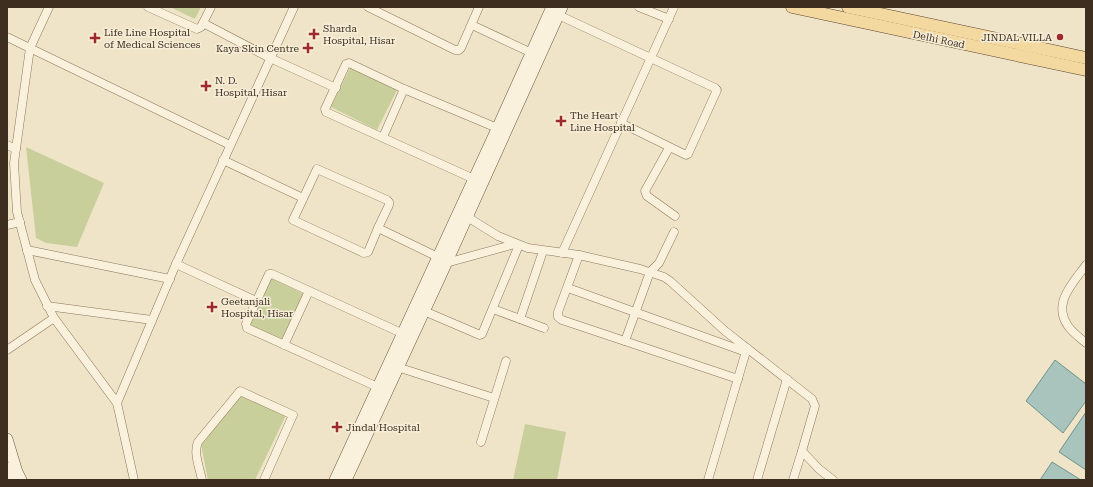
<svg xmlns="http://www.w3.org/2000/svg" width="1093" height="487" font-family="'Roboto Serif',serif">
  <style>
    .green { fill: #c9cf9b }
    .water { fill: #a9c4bc; stroke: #6f938a }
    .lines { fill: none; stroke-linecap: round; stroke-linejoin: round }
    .street-casing { stroke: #8d765c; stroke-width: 9 }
    .secondary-casing { stroke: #6f573f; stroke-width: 12 }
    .primary-casing { stroke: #5b4430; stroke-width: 13 }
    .street { stroke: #faf1dc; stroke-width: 8 }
    .secondary { stroke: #faf1dc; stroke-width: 11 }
    .primary { stroke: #f3d9a0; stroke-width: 12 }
    .poi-dot { fill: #9e2a2b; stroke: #f7eed8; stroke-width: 1.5 }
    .labels { text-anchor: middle; stroke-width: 3; stroke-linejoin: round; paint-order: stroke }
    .poi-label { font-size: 10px; fill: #3d2e20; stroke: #f7eed8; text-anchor: start }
    .street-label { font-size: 10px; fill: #3d2e20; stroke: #f7eed8 }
  </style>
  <rect width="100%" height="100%" fill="#f0e4c8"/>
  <g class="green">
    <polygon points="170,7 201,7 195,19"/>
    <polygon points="350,68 397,90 377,130 331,107"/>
    <polygon points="26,147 104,183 77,247 46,243 36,238"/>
    <polygon points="271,278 304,294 282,339 249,324"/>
    <polygon points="241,395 286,415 255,480 208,480 201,445"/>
    <polygon points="525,424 566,432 557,480 513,480"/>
  </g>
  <g class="water">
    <polygon points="1055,360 1086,384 1086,401 1063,433 1026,401"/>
    <polygon points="1086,412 1086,470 1059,452"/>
    <polygon points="1052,462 1081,480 1040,480"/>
  </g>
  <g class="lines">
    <defs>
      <g id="street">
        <polyline points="49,7 30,48 14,163 17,212 35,280 54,318 117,403 134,480"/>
        <polyline points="148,7 197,29 201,27 211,7"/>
        <polyline points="368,7 455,50 459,50 461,48 479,7"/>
        <polyline points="639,7 669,19"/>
        <polyline points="554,13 715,88 717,90 688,154 686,155 621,123"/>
        <polyline points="203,23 270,58 336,88"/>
        <polyline points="472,25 536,55"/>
        <polyline points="7,37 230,145"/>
        <polyline points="383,137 404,89"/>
        <polyline points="7,145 16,149"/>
        <polyline points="669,148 645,191 647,196 675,216"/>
        <polyline points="223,160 303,198"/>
        <polygon points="317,169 387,200 389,202 389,205 378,228 368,252 364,253 293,220"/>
        <polyline points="474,179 326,112 325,109 346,64 349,63 404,89 502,130"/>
        <polyline points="464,215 498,236 528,248 579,255 640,269 664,277 670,281 725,331 812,399 815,406 802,451 819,469 833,480"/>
        <polyline points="7,225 20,222"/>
        <polyline points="378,228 438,257"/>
        <polyline points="27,250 170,279"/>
        <polyline points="562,253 674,7"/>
        <polyline points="579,255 558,312 558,317 562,320 738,379"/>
        <polyline points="446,263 515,244"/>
        <polyline points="176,264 256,301"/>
        <path d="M1086,265C1073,283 1052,303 1068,326C1073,333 1080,338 1086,343"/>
        <polyline points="568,288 746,352"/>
        <polyline points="47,306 152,320"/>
        <polyline points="493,309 544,328"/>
        <polyline points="424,311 480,335 482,334 519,245"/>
        <polyline points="520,319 543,251"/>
        <polyline points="625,341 650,272 659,263 674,232"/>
        <polyline points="284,345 309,291"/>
        <polyline points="7,350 54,318"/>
        <polyline points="394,366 494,398"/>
        <polyline points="382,389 247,328 246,324 269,274 272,274 408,336"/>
        <polyline points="117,403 176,264 294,7"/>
        <polyline points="481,442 506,361"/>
        <path d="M202,480C200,469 193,453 198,442L240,391L293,415L264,480"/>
        <polyline points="708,480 747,348"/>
        <polyline points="757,480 787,379"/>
        <polyline points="793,480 802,451"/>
      </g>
      <g id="secondary">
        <polyline points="7,439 17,472 21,480"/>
        <polyline points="7,468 13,480"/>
        <polyline points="335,480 497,129 552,7"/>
        <polyline points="346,480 440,277 562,7"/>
      </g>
      <g id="primary">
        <polyline points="792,7 1086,70"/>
        <polyline points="848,7 1086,58"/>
      </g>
    </defs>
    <use href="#street" class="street-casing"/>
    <use href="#secondary" class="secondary-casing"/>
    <use href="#primary" class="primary-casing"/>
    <use href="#street" class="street"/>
    <use href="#secondary" class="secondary"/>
    <use href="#primary" class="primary"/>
  </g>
  <g class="poi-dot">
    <path d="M312 28h4v4h4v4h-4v4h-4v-4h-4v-4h4z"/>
    <circle cx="1060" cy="37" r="4"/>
    <path d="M93 32h4v4h4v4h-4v4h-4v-4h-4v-4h4z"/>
    <path d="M306 42h4v4h4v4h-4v4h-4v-4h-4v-4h4z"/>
    <path d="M204 80h4v4h4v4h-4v4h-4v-4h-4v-4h4z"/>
    <path d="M559 115h4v4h4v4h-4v4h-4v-4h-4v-4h4z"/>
    <path d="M210 301h4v4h4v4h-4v4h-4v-4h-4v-4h4z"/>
    <path d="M335 421h4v4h4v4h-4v4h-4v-4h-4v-4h4z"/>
  </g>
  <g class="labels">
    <g class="poi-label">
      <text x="323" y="32">Sharda<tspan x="323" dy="12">Hospital, Hisar</tspan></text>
      <text x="104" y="36">Life Line Hospital<tspan x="104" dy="12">of Medical Sciences</tspan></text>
      <text x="1052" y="41" text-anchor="end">JINDAL VILLA</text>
      <text x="299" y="52" text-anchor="end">Kaya Skin Centre</text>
      <text x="215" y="84">N. D.<tspan x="215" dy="12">Hospital, Hisar</tspan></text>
      <text x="570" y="119">The Heart<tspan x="570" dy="12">Line Hospital</tspan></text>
      <text x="221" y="305">Geetanjali<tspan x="221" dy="12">Hospital, Hisar</tspan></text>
      <text x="346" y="431">Jindal Hospital</text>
    </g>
    <g class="street-label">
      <text transform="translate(939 39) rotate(12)" y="4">Delhi Road</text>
    </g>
  </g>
  <rect width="1093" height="487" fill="none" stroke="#3d2e20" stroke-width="16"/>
</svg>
